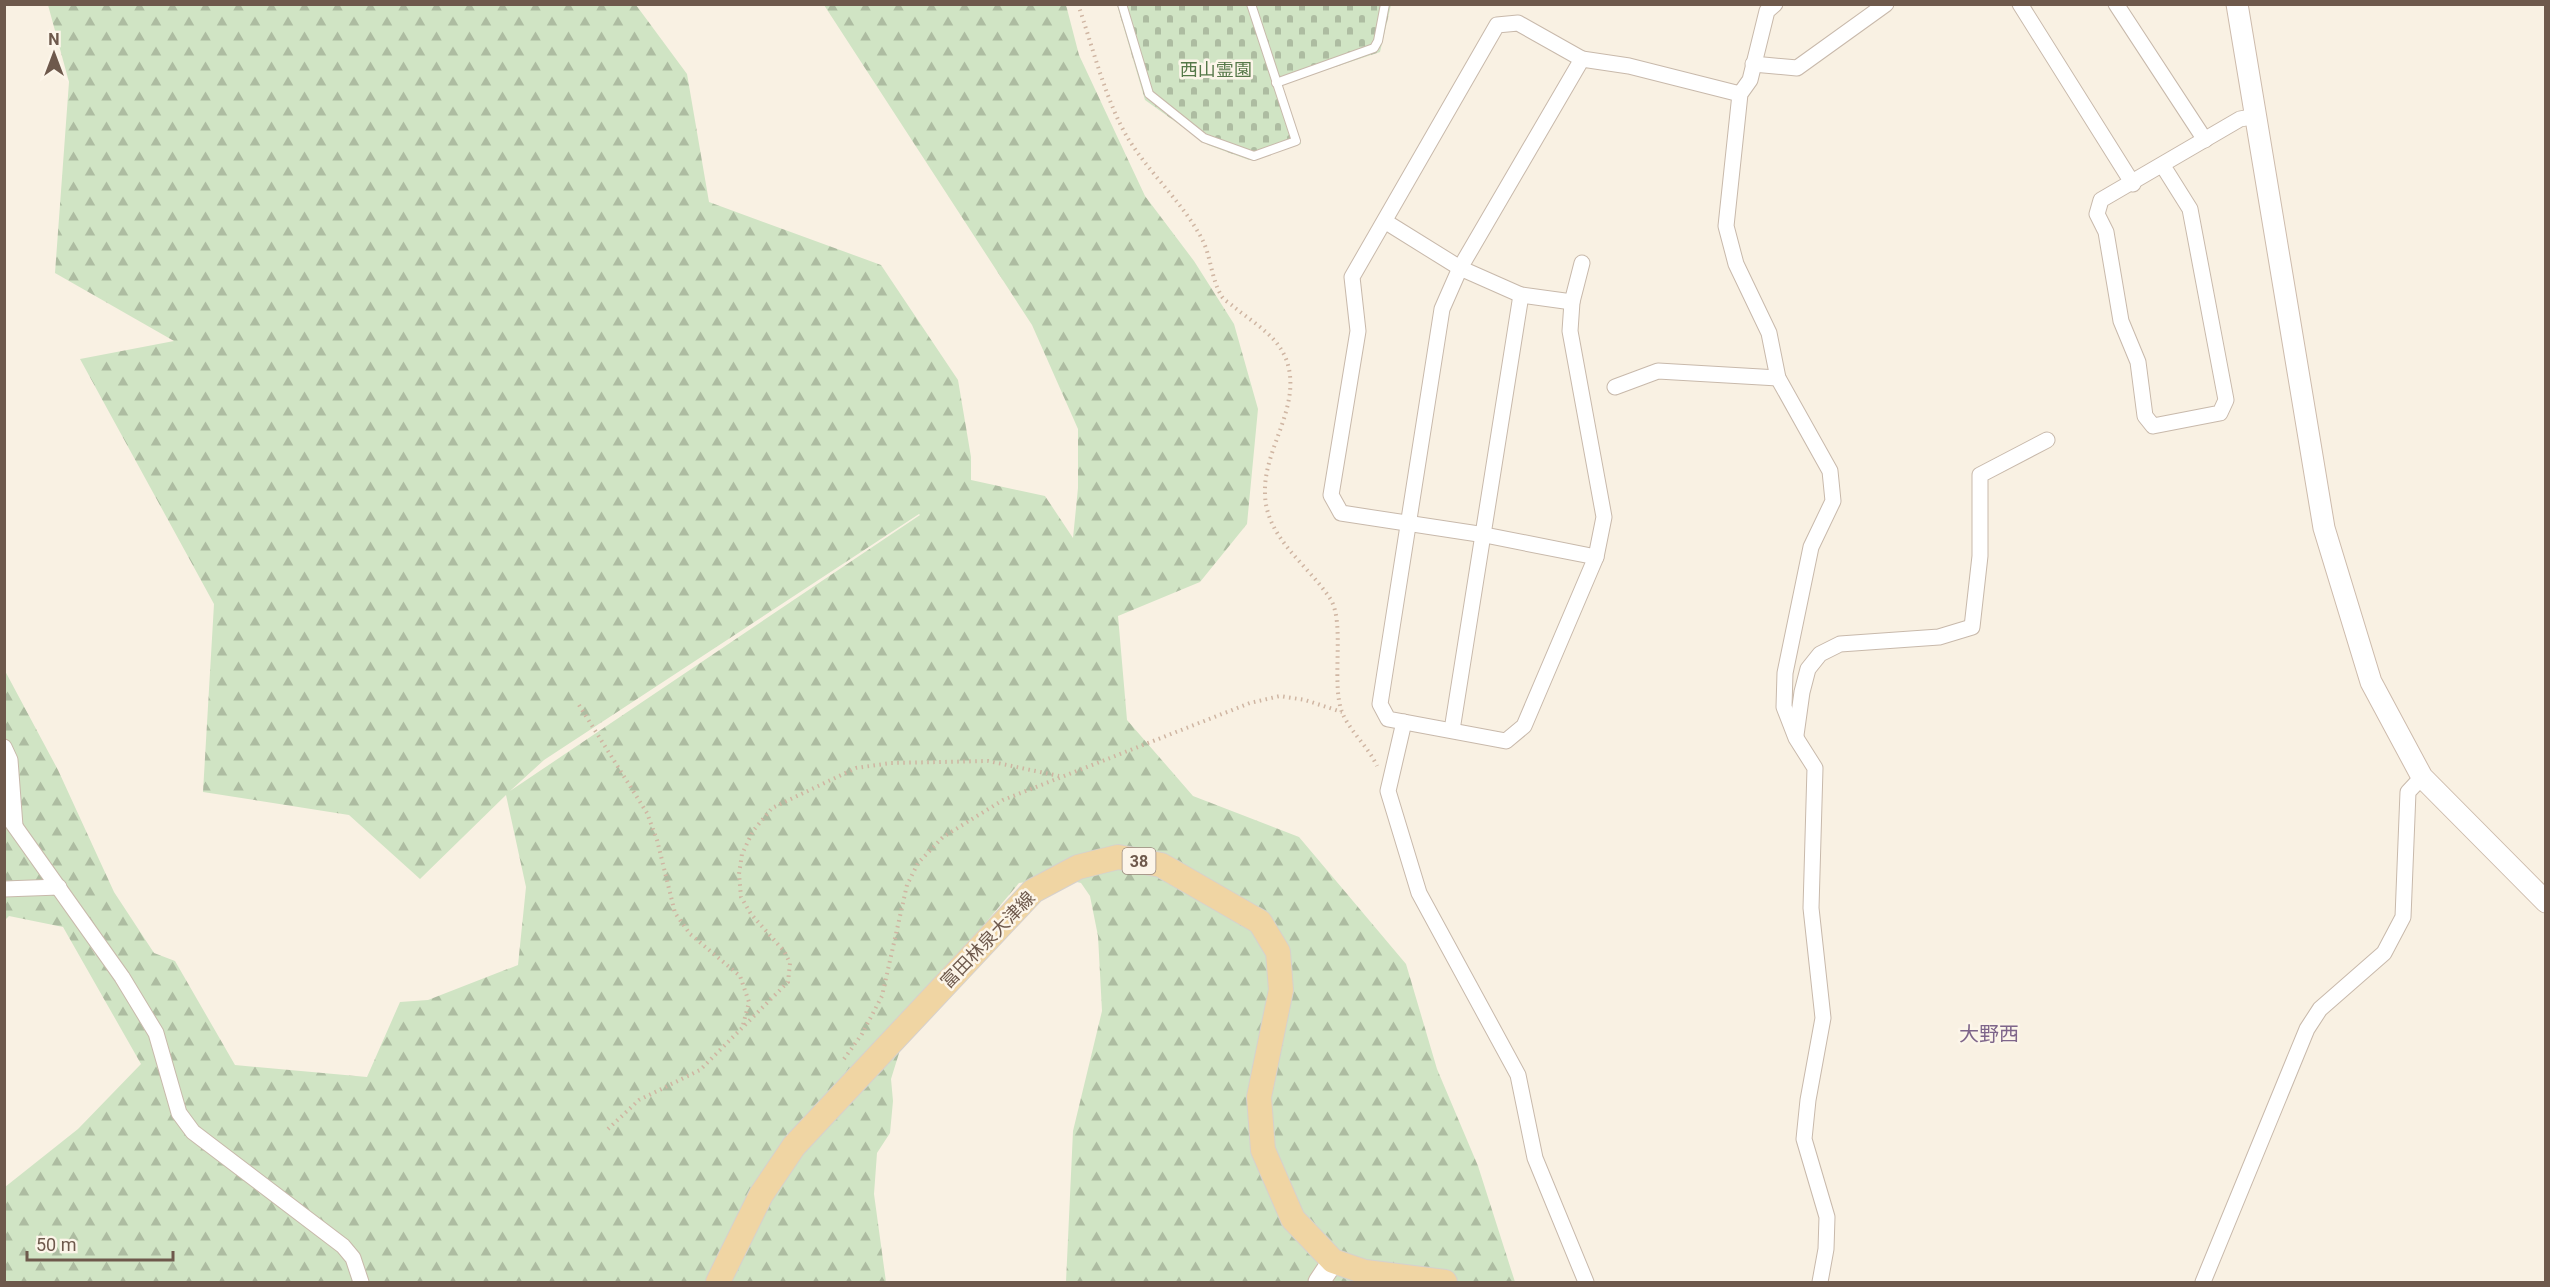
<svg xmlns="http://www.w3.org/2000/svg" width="2550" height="1287" font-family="Roboto,'Noto Sans JP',sans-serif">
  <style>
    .forest { fill: url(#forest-firs); fill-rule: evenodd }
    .cemetery { fill: url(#cemetery-stones) }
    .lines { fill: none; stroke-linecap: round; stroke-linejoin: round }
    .lane-casing { stroke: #c8b9ab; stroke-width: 10 }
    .street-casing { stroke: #c8b9ab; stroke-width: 17 }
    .secondary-casing { stroke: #cdbbac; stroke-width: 23 }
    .primary-casing { stroke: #d6d1cd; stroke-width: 26 }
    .path { stroke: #cfb5a2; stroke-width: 4; stroke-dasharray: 1.5 4.5; stroke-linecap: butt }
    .lane { stroke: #fff; stroke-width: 8 }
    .street { stroke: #fff; stroke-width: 15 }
    .secondary { stroke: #fff; stroke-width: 21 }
    .primary { stroke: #f0d5a3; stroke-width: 24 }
    .labels { text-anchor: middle; stroke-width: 5; stroke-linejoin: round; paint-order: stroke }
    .shield { fill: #fcf5e9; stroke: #99887b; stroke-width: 1.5 }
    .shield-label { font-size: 16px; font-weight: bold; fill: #6e594c }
    .park-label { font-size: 18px; fill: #557849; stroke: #fcf5e9 }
    .street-label { font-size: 18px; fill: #6e594c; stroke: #fcf5e9 }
    .neighbourhood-label { font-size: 20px; fill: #7e658a; stroke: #fcf5e9 }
  </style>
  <defs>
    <pattern id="forest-firs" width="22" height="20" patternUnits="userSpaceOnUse" patternTransform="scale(1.5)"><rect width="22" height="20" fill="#d0e4c4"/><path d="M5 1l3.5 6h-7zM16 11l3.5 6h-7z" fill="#adbca1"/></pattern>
    <pattern id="cemetery-stones" width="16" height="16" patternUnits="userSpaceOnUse" patternTransform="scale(1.5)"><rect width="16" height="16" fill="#d0e4c4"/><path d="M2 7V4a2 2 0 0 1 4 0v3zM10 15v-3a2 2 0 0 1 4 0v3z" fill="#adbca1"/></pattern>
  </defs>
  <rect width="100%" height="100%" fill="#f9f1e3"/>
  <path class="forest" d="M48,5H636L687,74L709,202L881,265L958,380L971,457V480L1045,496L1073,538L1078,488V429L1032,325L824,5H1066L1079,55L1145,196L1194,261L1234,324L1258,409L1247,524L1200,582L1118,616L1127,720L1193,796L1299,837L1406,964L1437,1069L1478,1166L1515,1282H1066L1073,1131L1102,1011L1098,936L1090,896L1081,883L1059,878L1019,883L957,957L923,1009L900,1050L891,1079L893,1101L890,1133L877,1153L874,1194L886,1282H5V1187L78,1129L141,1064L63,927L9,916L5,920L4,669L58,770L114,892L154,953L175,961L235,1065L367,1077L400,1002L428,1000L518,965L526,887L506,795L420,879L349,815L203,792L214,604L80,359L174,341L55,273L69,82ZM919,514L920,515L510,791L544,760Z"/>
  <polygon class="cemetery" points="1117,5 1391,5 1380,52 1281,85 1301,144 1249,160 1208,145 1145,100"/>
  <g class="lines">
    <defs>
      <g id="lane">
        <polyline points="1122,4 1149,94 1204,138 1254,156 1296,141 1251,4"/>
        <polyline points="1276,83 1374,48 1378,41 1385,4"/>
      </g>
      <g id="street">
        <polyline points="1775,4 1767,11 1750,80 1740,94 1726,226 1736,264 1769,333 1778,378 1830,471 1833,501 1811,547 1785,673 1784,707 1796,738 1815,768 1811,908 1823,1018 1808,1100 1804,1139 1827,1217 1826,1249 1820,1282"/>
        <polyline points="2020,4 2133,184"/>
        <polyline points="2116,4 2205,140"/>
        <polyline points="1582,59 1518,23 1497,25 1352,277 1358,331 1331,495 1341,513 1485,535 1596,557"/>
        <polyline points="1753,64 1797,68 1886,4"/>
        <polyline points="2163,166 2190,209 2226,400 2220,413 2153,426 2145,416 2138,362 2121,321 2106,232 2097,214 2101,200 2240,119 2257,116"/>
        <polyline points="1386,222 1460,268 1521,295 1572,302"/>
        <polyline points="1582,263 1572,302 1570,331 1604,517 1596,557 1524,726 1506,741 1388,719 1380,704 1442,309 1460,268 1582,59 1629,66 1740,94"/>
        <polyline points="1615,387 1658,371 1778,378"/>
        <polyline points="1404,722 1388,791 1419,893 1518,1075 1535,1158 1586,1282"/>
        <polyline points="1452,730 1521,295"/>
        <polyline points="1796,735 1802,692 1808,669 1820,654 1840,644 1939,637 1972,627 1980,556 1980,475 2047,440"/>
        <polyline points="4,747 10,760 15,826"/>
        <polyline points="4,811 122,977 156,1033 179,1113 193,1132 343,1246 353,1258 361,1282"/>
        <polyline points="4,889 59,887"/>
        <polyline points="2203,1282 2307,1029 2320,1009 2384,953 2403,917 2408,792 2422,777"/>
      </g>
      <g id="secondary">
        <polyline points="2237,4 2324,528 2371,682 2422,777 2546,902"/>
        <polyline points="1319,1282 1333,1261"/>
      </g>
      <polyline id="primary" points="718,1282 761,1195 794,1146 1033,891 1078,867 1118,857 1161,865 1260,922 1278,952 1281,990 1259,1097 1263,1150 1293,1219 1333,1261 1365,1272 1445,1282"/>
    </defs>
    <use href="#lane" class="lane-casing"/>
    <use href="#street" class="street-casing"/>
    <use href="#secondary" class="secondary-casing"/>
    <use href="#primary" class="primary-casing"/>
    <g class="path">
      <path d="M1078,4C1092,45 1107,105 1129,140C1151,175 1183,203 1202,239C1211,256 1211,278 1221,295C1223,300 1230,303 1234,307C1255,324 1281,338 1288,365C1300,409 1263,450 1265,494C1266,539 1309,565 1331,600C1345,624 1331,684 1342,712C1350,732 1368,746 1377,766"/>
      <polyline points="579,705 647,813 657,840 675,913 690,934 740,976 749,1002 742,1029"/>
      <polyline points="844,1059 862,1034 882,996 907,885 918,863 943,837 1003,800 1250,703 1280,696 1305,700 1342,712"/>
      <polyline points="608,1129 639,1100 700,1070 788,982 790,963 784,951 751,914 741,897 739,874 742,854 753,831 772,808 856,768 891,763 988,761 1059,776"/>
    </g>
    <use href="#lane" class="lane"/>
    <use href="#street" class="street"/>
    <use href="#secondary" class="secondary"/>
    <use href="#primary" class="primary"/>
  </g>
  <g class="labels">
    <rect class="shield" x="1122.5" y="848" width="33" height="26" rx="4.5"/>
    <g class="shield-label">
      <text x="1139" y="867">38</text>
    </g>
    <g class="park-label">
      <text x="1216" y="76">西山霊園</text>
    </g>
    <g class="street-label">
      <text transform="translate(988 940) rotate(-46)" y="6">富田林泉大津線</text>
    </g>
    <g class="neighbourhood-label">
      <text x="1989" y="1041">大野西</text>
    </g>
  </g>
  <rect width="2550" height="1287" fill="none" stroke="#6e594c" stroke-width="12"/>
  <g transform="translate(54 54)" stroke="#fcf5e9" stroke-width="4.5" paint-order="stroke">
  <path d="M0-4.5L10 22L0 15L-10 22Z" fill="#6e594c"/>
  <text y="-9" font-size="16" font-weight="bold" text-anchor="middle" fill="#6e594c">N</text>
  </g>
  <path d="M27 1251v9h146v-9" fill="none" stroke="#6e594c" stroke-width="3"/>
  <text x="36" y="1251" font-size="18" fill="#6e594c" stroke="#fcf5e9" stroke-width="4.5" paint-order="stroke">50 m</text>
</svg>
